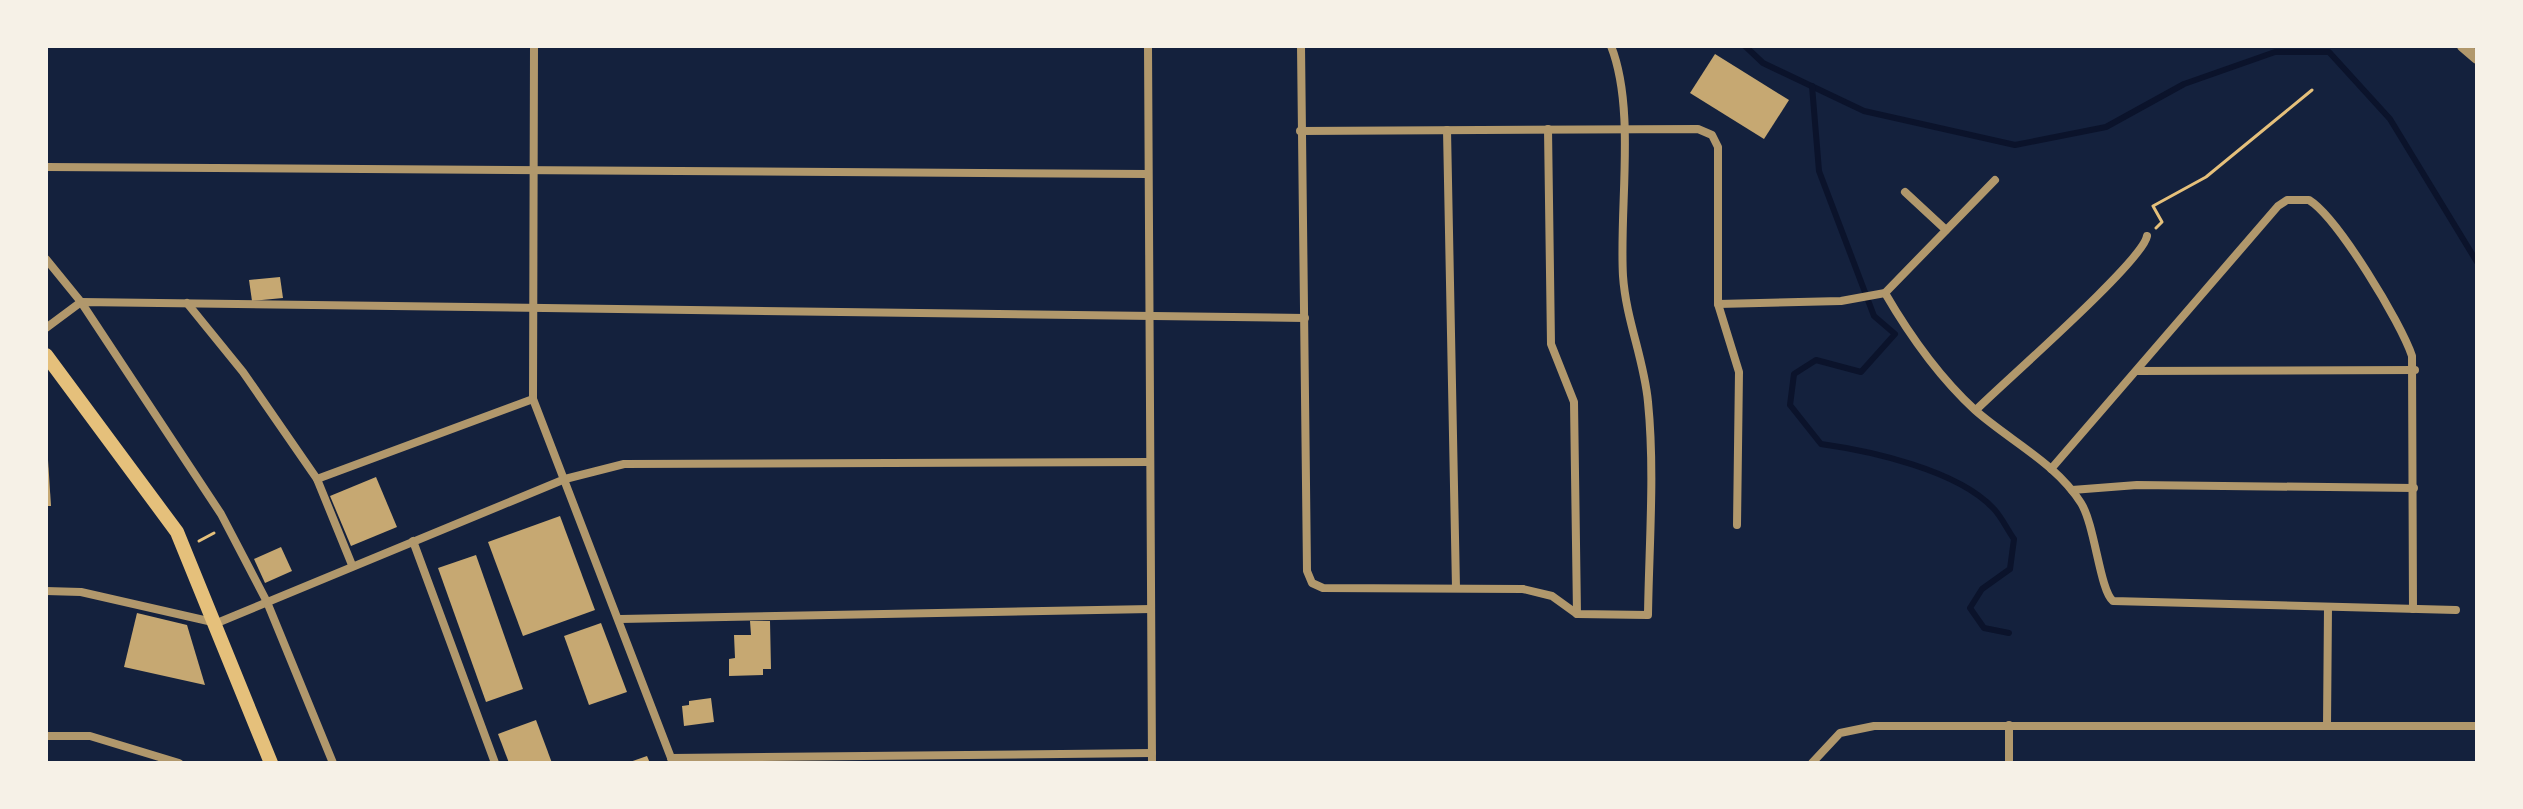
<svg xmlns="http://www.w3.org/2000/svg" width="2523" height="809" font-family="'Exo 2',sans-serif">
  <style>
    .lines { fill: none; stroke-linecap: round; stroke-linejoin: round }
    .stream { stroke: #0b132b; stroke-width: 6 }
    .building { fill: #c6a872 }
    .path { stroke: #e5c07b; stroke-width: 3 }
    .minor { stroke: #b1986c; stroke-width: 8 }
    .tertiary { stroke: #b1986c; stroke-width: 12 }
    .secondary { stroke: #e5c07b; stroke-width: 14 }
  </style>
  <rect width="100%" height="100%" fill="#14213d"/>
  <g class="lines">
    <g class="stream">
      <polyline points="1745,46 1763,63 1864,111 2015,145 2106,127 2184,84 2275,52 2329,52 2390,119 2477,262"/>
      <path d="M1812,86L1819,171L1874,316L1895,334L1861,372L1816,360L1794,374L1790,405L1821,444C1871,451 1957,470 1993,508C2001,516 2007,529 2014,539L2010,569L1982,589L1970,608L1984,628L2009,633"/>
    </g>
  </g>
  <g class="building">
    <polygon points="1715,54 1789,100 1764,139 1690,93"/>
    <polygon points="280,277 283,298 252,301 249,280"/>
    <polygon points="46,429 51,506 46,506"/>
    <polygon points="376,477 397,527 351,546 330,496"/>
    <polygon points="560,516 595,610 523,636 488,542"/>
    <polygon points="281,547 292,571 265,583 254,559"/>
    <polygon points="476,555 523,689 486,702 438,568"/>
    <polygon points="137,613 187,625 205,685 124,667"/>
    <polygon points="750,621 770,621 771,669 763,669 763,675 729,676 729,659 735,658 734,635 751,635"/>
    <polygon points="601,623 627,692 589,705 564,636"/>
    <polygon points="711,698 714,722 684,726 682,706 689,705 689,701"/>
    <polygon points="536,720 552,763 509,763 498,734"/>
    <polygon points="647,756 650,763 627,763"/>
  </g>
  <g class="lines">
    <g class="path">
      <polyline points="2156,228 2162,222 2153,206 2206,177 2312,90"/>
      <polyline points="199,541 214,533"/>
    </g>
    <g class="minor">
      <polyline points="534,46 533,399 673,763"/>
      <polyline points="1148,46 1152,763"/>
      <path d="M1301,46L1307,571L1312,583L1323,588L1523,589L1552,596L1577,614L1648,615C1649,545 1655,472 1648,402C1644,359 1626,320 1623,276C1619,207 1636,109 1611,46"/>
      <polyline points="1548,129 1551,344 1574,402 1577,614"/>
      <polyline points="1447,130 1456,588"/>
      <polyline points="1300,131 1698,129 1712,135 1718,147 1718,304 1739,372 1737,525"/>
      <polyline points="46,167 1148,174"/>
      <polyline points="1905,192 1946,230"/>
      <polyline points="46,259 81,302 221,514 267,602 333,763"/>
      <path d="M1885,293C1910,336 1938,376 1975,410C2010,441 2056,463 2081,503C2095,525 2100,591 2113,601L2456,610"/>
      <polyline points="187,303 243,372 317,479 352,565"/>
      <polyline points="1718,304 1841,301 1885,293 1995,180"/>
      <polyline points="46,328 81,302 1305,318"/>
      <polyline points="2137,371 2415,370"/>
      <path d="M1976,410C2004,382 2143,261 2147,236"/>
      <path d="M2051,469L2278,206L2287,200H2309C2338,218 2401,323 2412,356L2413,609"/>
      <polyline points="317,479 533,399"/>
      <polyline points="2072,490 2137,485 2414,488"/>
      <polyline points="413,541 495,763"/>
      <polyline points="46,591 81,592 217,623 565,479 624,464 1150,462"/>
      <polyline points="620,619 1151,609"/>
      <polyline points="2009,725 2009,763"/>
      <polyline points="2327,726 2328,607"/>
      <polyline points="46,736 90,736 179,763"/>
      <polyline points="671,758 1152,753"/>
      <polyline points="1812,763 1840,733 1874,726 2477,726"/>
    </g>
    <polyline class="tertiary" points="2463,46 2477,58"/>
    <polyline class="secondary" points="46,355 177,532 271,763"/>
  </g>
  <rect width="2523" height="809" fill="none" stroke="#f6f1e7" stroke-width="96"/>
</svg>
